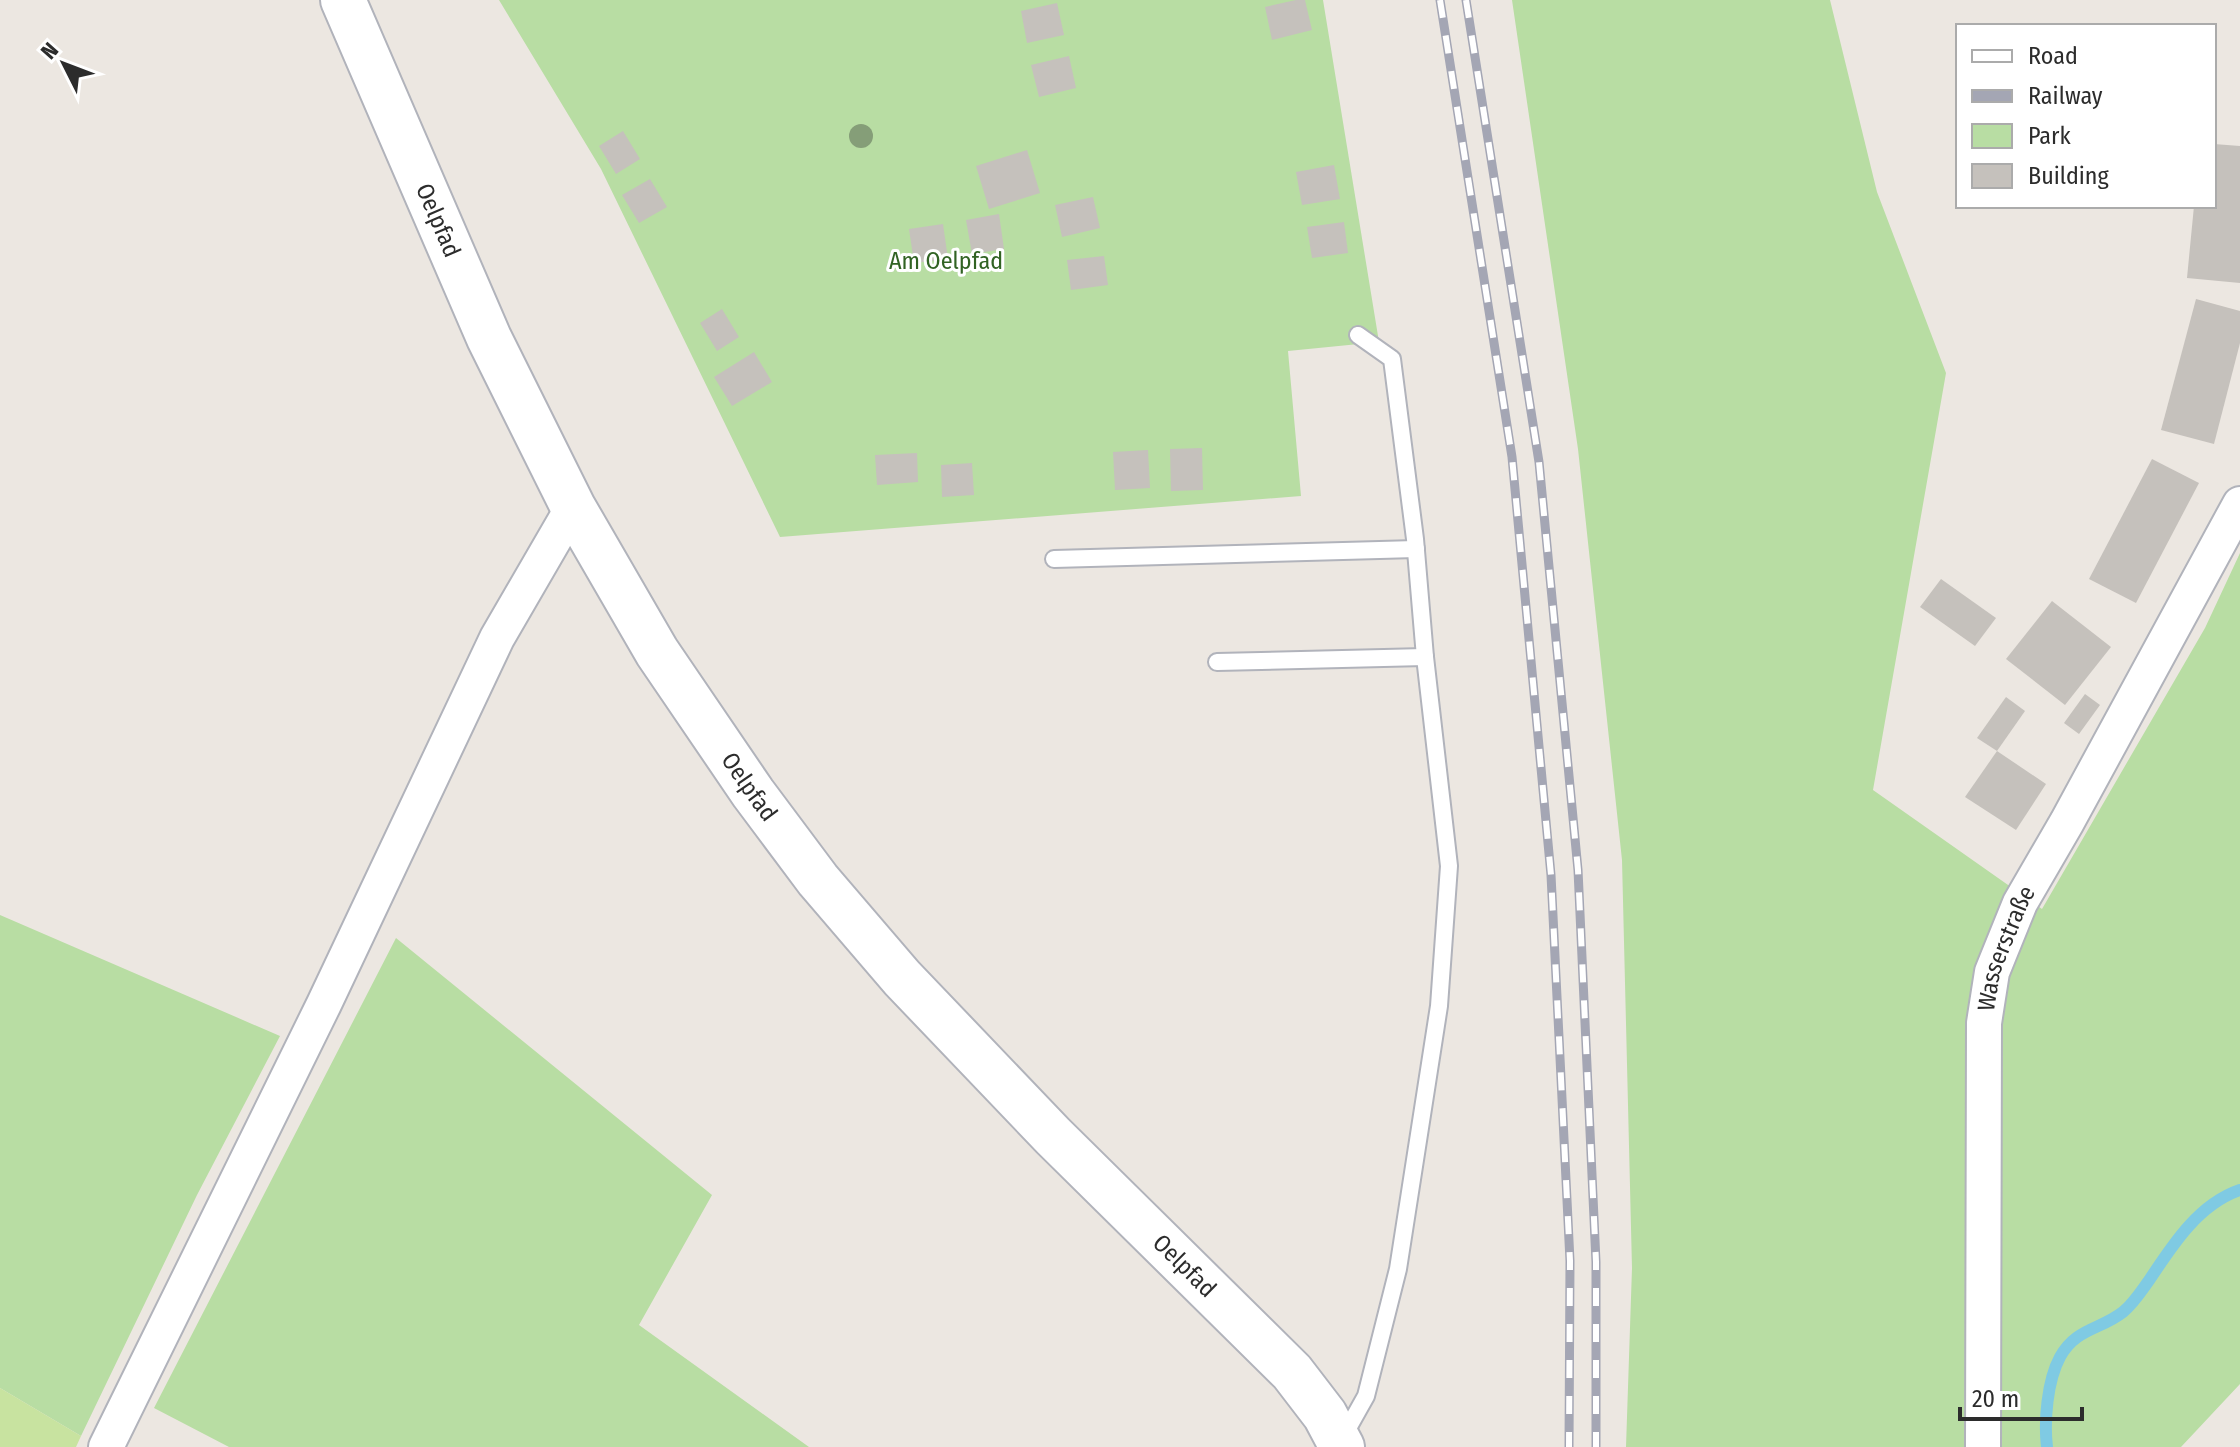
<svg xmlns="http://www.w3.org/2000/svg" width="2240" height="1447" font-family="'Fira Sans Condensed',sans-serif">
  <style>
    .green { fill: #b8dda3 }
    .pitch { fill: #c8e3a0 }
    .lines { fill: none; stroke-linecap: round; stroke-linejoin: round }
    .stream { stroke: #7fcae3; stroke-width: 12 }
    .building { fill: #c5c1bc }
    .lane-casing { stroke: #b1b3bb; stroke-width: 20 }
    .street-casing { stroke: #b1b3bb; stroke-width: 38 }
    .secondary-casing { stroke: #b1b3bb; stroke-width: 48 }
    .lane { stroke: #fff; stroke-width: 16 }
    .street { stroke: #fff; stroke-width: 34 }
    .secondary { stroke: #fff; stroke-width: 44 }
    .rail-casing { stroke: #a4a6b4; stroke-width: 9 }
    .rail { stroke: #fff; stroke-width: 6; stroke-dasharray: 18; stroke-linecap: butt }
    .tree { fill: #859e78 }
    .labels { text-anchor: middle; stroke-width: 6; stroke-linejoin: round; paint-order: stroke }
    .street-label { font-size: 24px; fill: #2c2c2c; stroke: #fff }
    .park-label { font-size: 24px; fill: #316323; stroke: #fff }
  </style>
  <rect width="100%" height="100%" fill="#ece7e1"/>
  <g class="green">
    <polygon points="499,0 1323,0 1379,342 1288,351 1301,496 780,537 601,169"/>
    <polygon points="1512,0 1830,0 1877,192 1946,373 1873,790 2042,909 2205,628 2240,553 2240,1384 2181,1447 1626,1447 1632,1268 1622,860 1578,449"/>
    <polygon points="0,915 280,1036 197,1195 81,1436 0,1388"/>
    <polygon points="396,938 712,1195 639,1325 809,1447 229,1447 154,1408"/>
  </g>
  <polygon class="pitch" points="0,1388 81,1436 76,1447 0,1447"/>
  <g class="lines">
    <path class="stream" d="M2047,1447C2044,1422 2047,1381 2060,1357C2076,1328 2100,1330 2123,1312C2134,1303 2142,1290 2150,1279C2173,1244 2199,1204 2240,1190"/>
  </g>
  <g class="building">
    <polygon points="1296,0 1305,0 1312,30 1272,40 1265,7"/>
    <polygon points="1057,3 1064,35 1027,43 1021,11"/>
    <polygon points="1069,56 1076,88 1039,97 1031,65"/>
    <polygon points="623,131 640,159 616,174 599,146"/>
    <polygon points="2214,144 2240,146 2240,283 2187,278 2194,206 2214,206"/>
    <polygon points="1027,150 1040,193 989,209 976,166"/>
    <polygon points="1334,165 1340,199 1302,205 1296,172"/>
    <polygon points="650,179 667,207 639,223 622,195"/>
    <polygon points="1093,197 1100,228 1062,237 1055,205"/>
    <polygon points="999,214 1004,249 972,254 966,220"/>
    <polygon points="1344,222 1348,253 1312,258 1307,227"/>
    <polygon points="943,224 948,259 914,263 909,229"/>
    <polygon points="1104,256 1108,285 1071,290 1067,260"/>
    <polygon points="2196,299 2240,311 2240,343 2214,444 2161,430"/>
    <polygon points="722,309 739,337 717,351 700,323"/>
    <polygon points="754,352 772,382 732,406 714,377"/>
    <polygon points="1202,448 1203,490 1171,491 1170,449"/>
    <polygon points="1148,450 1150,488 1115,490 1113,452"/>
    <polygon points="917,453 918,482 877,485 875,455"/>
    <polygon points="2152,459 2199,483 2136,603 2089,579"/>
    <polygon points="972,463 974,495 942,497 941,465"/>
    <polygon points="1941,579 1996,618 1975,646 1920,607"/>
    <polygon points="2052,601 2111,647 2065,705 2006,659"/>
    <polygon points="2085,694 2100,705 2079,734 2064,723"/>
    <polygon points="2006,697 2025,711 1997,751 1977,738"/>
    <polygon points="1997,751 2046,784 2016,830 1965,797"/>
  </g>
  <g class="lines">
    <defs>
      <g id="lane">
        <polyline points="1054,559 1416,549"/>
        <polyline points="1217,662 1425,657"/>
        <polyline points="1343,1437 1366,1396 1398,1269 1439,1006 1449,866 1425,657 1415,539 1392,359 1358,335"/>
      </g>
      <g id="street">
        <polyline points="106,1447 324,1004 497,638 573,507"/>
        <path id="s1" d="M1983,1447L1984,1023L1992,972L2020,903L2067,822L2240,504"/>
      </g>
      <g id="secondary">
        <path id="s2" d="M343,0L489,338L573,507L657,652L753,793L818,880L902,978L1053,1136L1292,1372L1325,1415L1342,1447"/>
      </g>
    </defs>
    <use href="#lane" class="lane-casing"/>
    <use href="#street" class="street-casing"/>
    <use href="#secondary" class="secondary-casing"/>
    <use href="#lane" class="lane"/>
    <use href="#street" class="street"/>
    <use href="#secondary" class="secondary"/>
    <defs>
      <g id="rail">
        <polyline points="1440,0 1512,457 1551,875 1570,1261 1569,1447"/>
        <polyline points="1466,0 1539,462 1578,870 1596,1262 1596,1447"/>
      </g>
    </defs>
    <use href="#rail" class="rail-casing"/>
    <use href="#rail" class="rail"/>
  </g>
  <circle class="tree" cx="861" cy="136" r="12"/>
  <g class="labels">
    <g class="street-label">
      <text dy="8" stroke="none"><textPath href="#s2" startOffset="240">Oelpfad</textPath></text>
      <text dy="8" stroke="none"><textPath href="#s2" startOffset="888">Oelpfad</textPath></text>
      <text dy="8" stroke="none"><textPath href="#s1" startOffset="502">Wasserstraße</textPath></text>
      <text dy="8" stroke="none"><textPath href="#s2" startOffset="1536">Oelpfad</textPath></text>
    </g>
    <g class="park-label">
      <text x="946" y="269">Am Oelpfad</text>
    </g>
  </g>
  <rect x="1956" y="24" width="260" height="184" fill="#ffffff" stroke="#ababab" stroke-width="2"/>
  <rect x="1972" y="50" width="40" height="12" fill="#ffffff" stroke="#ababab" stroke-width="2"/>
  <text x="2028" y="64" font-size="24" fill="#2c2c2c">Road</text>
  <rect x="1972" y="90" width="40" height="12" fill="#a4a6b4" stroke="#ababab" stroke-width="2"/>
  <text x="2028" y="104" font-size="24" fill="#2c2c2c">Railway</text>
  <rect x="1972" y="124" width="40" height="24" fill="#b8dda3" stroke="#ababab" stroke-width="2"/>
  <text x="2028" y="144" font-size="24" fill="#2c2c2c">Park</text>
  <rect x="1972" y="164" width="40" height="24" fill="#c5c1bc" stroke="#ababab" stroke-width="2"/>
  <text x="2028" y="184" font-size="24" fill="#2c2c2c">Building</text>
  <g transform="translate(64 64) rotate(312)" stroke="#ffffff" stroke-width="6" paint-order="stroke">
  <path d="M0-6L14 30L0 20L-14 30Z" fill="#2c2c2c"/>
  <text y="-12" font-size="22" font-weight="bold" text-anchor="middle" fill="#2c2c2c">N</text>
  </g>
  <path d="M1960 1407v12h122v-12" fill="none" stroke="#2c2c2c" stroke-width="4"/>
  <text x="1972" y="1407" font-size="24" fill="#2c2c2c" stroke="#ffffff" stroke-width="6" paint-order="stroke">20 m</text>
</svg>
